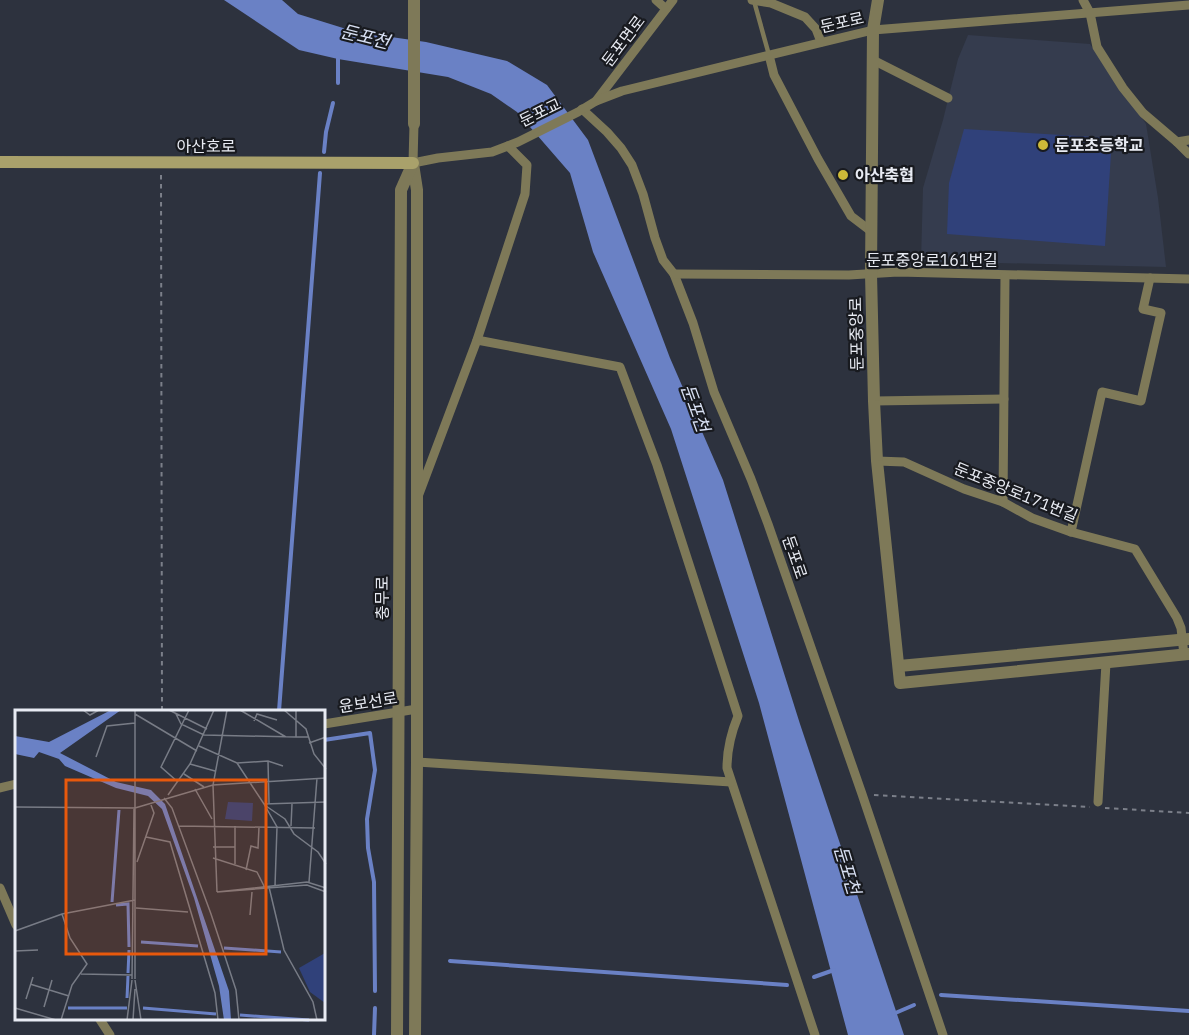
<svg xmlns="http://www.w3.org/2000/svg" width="1189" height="1035" font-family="'IBM Plex Sans','Noto Sans KR',sans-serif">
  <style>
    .built { fill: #353c4e }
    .green { fill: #30417a }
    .water { fill: #6a81c5 }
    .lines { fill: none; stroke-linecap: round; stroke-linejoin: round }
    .stream { stroke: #6a81c5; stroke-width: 4 }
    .path { stroke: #7b7f89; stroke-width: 2; stroke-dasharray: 4.5 4.5; stroke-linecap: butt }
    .service { stroke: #7e7958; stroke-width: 4.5 }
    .minor { stroke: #7e7958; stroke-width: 9 }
    .tertiary { stroke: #7e7958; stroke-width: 12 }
    .secondary { stroke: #a9a16b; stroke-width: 12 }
    .poi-dot { fill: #cdb938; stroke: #181a1f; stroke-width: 2 }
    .labels { text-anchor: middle; stroke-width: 4.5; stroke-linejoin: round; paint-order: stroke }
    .street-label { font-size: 16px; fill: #e8ebf3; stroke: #181a1f }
    .poi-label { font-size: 16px; font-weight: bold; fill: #e8ebf3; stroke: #181a1f; text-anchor: start }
    .water-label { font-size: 18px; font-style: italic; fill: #d9e1f4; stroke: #181a1f }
    .inset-river { fill: none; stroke: #6a81c5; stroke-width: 3 }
    .inset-road { fill: none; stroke: #787c86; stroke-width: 1.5 }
    .view { fill: #e8590c; fill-opacity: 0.15; stroke: #e8590c; stroke-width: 3 }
    .inset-edge { fill: none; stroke: #e8ebf3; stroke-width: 3 }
  </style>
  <rect width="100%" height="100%" fill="#2d323e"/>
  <polygon class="built" points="968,35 1090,44 1146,124 1158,198 1166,267 921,261 923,188 943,120 958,59"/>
  <polygon class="green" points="964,129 1112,138 1105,246 947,234 949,183"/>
  <polygon class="water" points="224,0 282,0 298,14 356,32 426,42 507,61 547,85 588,140 670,358 723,480 800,724 904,1035 848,1035 759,703 671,429 593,252 570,173 517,112 491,94 448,77 338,59 299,50"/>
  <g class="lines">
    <g class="stream">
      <polyline points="338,53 338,83"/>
      <polyline points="324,152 326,132 333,103"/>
      <polyline points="279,711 320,173"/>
      <polyline points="324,740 370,733 375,770 367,819 368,848 374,882 375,991"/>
      <polyline points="450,961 787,985"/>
      <polyline points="814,977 834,970"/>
      <polyline points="941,995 1189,1011"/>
      <polyline points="893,1014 914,1005"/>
      <polyline points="374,1035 375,1008"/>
    </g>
    <g class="path">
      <polyline points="161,175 162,711"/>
      <polyline points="874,795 1090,807"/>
      <polyline points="1105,808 1189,813"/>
    </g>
    <polyline class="service" points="754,1 769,55"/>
    <g class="minor">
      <polyline points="656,0 666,9"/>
      <polyline points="752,0 771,3 805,17 816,29 821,42"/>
      <polyline points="1083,0 1090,13 1097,47 1123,88 1143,113 1177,142 1189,140"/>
      <polyline points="769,55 774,75 818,159 851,216 872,232"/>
      <polyline points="873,60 948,98"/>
      <polyline points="596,101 673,0"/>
      <polyline points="582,109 607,132 621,148 632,165 643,194 655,238 663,260 674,274 693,323 714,392 751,479 768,524 862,794 943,1035"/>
      <polyline points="414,124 413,163 438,158 492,152 518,142 578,112 596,101 622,91 873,30 1189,5"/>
      <polyline points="1177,142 1189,154"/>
      <polyline points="674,274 849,275 898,272 1189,279"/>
      <path d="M477,340L620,367L657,465L738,716C731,733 727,750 727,768L815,1035"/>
      <polyline points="874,401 1004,399"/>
      <polyline points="877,461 904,462 964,489 1003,502 1032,518 1071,532 1135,549 1177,618 1181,628 1184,655"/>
      <polyline points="419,494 477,340 525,194 527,165 508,146"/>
      <polyline points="1003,502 1005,276"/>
      <polyline points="1071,532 1102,392 1141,401 1161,313 1143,309 1150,278"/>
      <polyline points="324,724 417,709"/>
      <polyline points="417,762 731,782"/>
      <polyline points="0,788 16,784"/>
      <polyline points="1098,802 1106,663"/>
      <polyline points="0,888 16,925"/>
      <polyline points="99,1018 110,1035"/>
    </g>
    <g class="tertiary">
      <polyline points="414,0 414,124"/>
      <polyline points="878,0 873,30 871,274 874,401 877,461 900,683 1189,654"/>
      <polyline points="413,164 417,190 417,762 415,1035"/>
      <polyline points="899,666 1189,639"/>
      <polyline points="397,1035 401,190 413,163"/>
    </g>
    <polyline class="secondary" points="0,162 413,163"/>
  </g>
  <g class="poi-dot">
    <circle cx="1043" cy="145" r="6"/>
    <circle cx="843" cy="175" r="6"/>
  </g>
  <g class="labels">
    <g class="street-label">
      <text transform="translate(842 22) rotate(-13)" y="6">둔포로</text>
      <text transform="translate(623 41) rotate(-53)" y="6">둔포면로</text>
      <text transform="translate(540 112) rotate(-26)" y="6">둔포교</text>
      <text x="206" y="152">아산호로</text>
      <text x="932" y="266">둔포중앙로161번길</text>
      <text transform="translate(856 334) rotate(-91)" y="6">둔포중앙로</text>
      <text transform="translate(1016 492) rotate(22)" y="6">둔포중앙로171번길</text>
      <text transform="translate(795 557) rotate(71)" y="6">둔포로</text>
      <text transform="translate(382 598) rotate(-90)" y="6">충무로</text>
      <text transform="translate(368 702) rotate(-9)" y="6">윤보선로</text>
    </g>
    <g class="poi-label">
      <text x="1055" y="151">둔포초등학교</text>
      <text x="855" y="181">아산축협</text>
    </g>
    <g class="water-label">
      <text transform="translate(365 37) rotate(14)" y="6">둔포천</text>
      <text transform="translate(695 408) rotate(70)" y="6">둔포천</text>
      <text transform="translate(847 870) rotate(73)" y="6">둔포천</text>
    </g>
  </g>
  <g transform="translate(15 710)">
    <rect width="310" height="310" fill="#2d323e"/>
    <path d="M213,92L238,93L237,111L210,109ZM310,243V293L295,282L284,258Z" fill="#30417a"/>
    <path d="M96,0H106L45,43L101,72L136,80L150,94L214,281L216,310H209L204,276L179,188L147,99L133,86L101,78L50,56L44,49L24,42L19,48L0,44V26L34,32Z" fill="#6a81c5"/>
    <path class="inset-river" d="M97,192L104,100M101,195L113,194L114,237M126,232L183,236M209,238L266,242M113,263L114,240M112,288L113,266M53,298H112M128,298L201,304M225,305L294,310"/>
    <path class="inset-road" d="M68,0L75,5L84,0M120,0V269M154,0L192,19M225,0L271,27M269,0L291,19L299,44L311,59M281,0V27H293M120,4L182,41M161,4L166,14L189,25L281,27M239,11L242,4L262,10M294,33L311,27M184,36L222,53L253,51L268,56M81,47L92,16L120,13M253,51L254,93M222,53L249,94L311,92M175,54L200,61M169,64L189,77M163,72L146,57L174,0M180,79L197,109M153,85L175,54L199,0M149,88L157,98L196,204L221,280L224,310M249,94L262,117L260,176M251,96L270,109L279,124L303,142L311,154M0,97L120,98M120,98L198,75L311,68M164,116L300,118M276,116L277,94M131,127L155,132L200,283L203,310M198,137H220M198,148L242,162L250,178M122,152L139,103L136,95M220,154V116M231,160L236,136L243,138L244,117M294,172L302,68M254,177L269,240L298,292L302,310M202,182L198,75L212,0M202,182L292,175L311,182M202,182L292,172L311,178M121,198L173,202M235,205L237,182M0,221L47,204L120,190M0,241L23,240M66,264L117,265M117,269L119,99M120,270L126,310M15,274L54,286M11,289L18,267M29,297L37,270M0,298L41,310M46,310L57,275L72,254L55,228L47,204M112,310L117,270M118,310L120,279"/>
    <path class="view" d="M51,70H251V244H51Z"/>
    <rect width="310" height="310" class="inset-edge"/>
  </g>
</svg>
